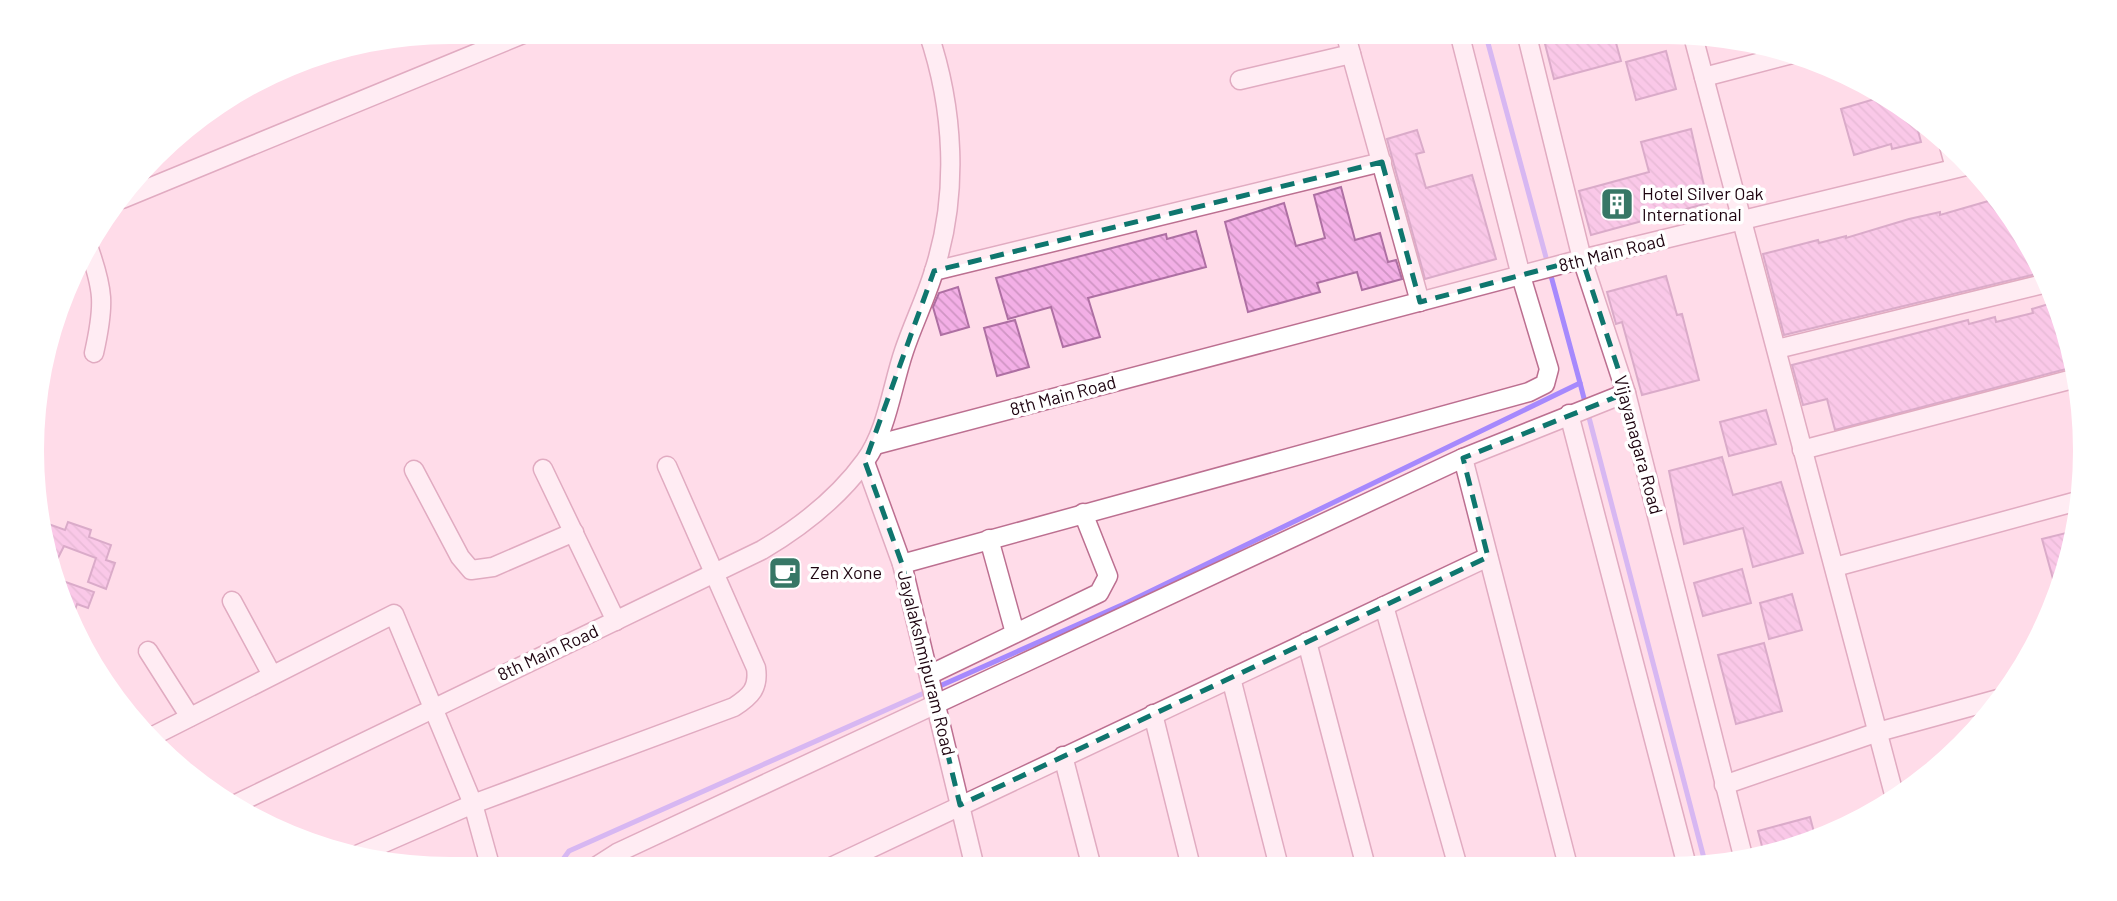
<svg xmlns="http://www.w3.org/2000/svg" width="2117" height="901" font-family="Barlow,sans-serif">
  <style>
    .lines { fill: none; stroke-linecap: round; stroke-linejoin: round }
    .stream { stroke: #a689fd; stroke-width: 5 }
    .building { fill: url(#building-back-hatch); stroke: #ae6fa3; stroke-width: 2 }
    .minor-casing { stroke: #bc6f90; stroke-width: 21 }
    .minor { stroke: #fff; stroke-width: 18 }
    .marked { fill: none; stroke: #0f766e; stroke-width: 5; stroke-dasharray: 14 9; stroke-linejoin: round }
    .labels { text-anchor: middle; stroke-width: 7; stroke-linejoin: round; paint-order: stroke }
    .poi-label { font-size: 18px; fill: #1e0410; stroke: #fff; text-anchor: start }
    .street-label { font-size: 18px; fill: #1e0410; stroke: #fff }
  </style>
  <defs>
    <pattern id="building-back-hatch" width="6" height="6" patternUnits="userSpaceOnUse" patternTransform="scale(1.75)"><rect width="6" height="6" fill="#f3afe6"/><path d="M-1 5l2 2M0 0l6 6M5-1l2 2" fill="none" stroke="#d095c4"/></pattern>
  </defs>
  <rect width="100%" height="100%" fill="#ffdce9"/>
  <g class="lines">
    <g class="stream">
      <polyline points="1580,383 1706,866"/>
      <polyline points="556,869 569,851 1124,604 1580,383 1485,32"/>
    </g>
  </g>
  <g class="building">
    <polygon points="1551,32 1613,32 1621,61 1554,79 1544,40 1553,38"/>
    <polygon points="1666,51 1676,89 1636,100 1626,62"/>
    <polygon points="1878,98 1915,119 1921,142 1892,149 1891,144 1854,155 1841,109"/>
    <polygon points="1691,129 1708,203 1591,235 1579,191 1649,172 1641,142"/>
    <polygon points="1417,130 1424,152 1416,154 1426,188 1472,175 1496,259 1425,279 1387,139"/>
    <polygon points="1341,187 1355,240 1380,233 1388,262 1396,260 1402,279 1362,290 1357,272 1317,283 1320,292 1248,312 1225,222 1284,203 1296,246 1325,238 1314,195"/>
    <polygon points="1992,200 2044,272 1784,335 1763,254 1818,240 1819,243 1846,236 1846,238 1909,219 1940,212 1940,215"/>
    <polygon points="1196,231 1206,267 1088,298 1100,337 1063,347 1051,307 1008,319 996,278 1166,234 1167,239"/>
    <polygon points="1666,276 1677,315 1682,314 1699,380 1642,395 1622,322 1616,324 1607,292"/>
    <polygon points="958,287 969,327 941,335 933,307 939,293"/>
    <polygon points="2052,303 2070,368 1835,430 1827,399 1803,405 1792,365 1968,320 1969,324 1995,317 1996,322 2033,313 2032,309"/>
    <polygon points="1015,320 1029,367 997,376 984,328"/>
    <polygon points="1766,410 1776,444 1729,456 1720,422"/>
    <polygon points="1722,457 1733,495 1781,482 1803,553 1753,567 1743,528 1684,544 1669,471"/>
    <polygon points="40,521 65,530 68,522 91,530 89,537 111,545 106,560 115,563 106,589 88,582 96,558 64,546 55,564"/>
    <polygon points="2070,532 2063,586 2058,597 2042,539"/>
    <polygon points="1742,569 1751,603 1703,616 1694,583"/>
    <polygon points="60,580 94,592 88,608 77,604 73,616"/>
    <polygon points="1792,594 1802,630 1769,639 1760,603"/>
    <polygon points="1764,643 1782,711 1736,724 1718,655"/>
    <polygon points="1810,817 1816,840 1764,854 1758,831"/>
  </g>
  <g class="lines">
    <defs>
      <g id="minor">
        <polyline points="1345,32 1420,302"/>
        <polyline points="1526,32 1582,259 1626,393 1744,860"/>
        <polyline points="1693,36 1895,798"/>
        <polyline points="1704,77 1796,53"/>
        <polyline points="1240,80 1351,54"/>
        <polyline points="1948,142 1955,168"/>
        <polyline points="122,199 528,32"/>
        <path d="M87,243C104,290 105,304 94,353"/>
        <polyline points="934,271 1382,162"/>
        <polyline points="1777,349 2047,283"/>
        <polyline points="1569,414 1687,866"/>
        <polyline points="875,445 1582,259 1966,166"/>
        <polyline points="1802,450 2073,379"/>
        <polyline points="1463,458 1568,866"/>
        <polyline points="865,462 902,564 975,868"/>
        <polyline points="543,469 616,621"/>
        <polyline points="414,470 460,557 471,570 493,567 574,532"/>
        <polyline points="989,539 1015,633"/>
        <polyline points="902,564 1529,392 1545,384 1549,369 1521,276 1459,32"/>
        <polyline points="1835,567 2074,502"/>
        <polyline points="232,601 272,675"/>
        <polyline points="1384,606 1458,867"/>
        <polyline points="1307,642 1366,867"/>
        <polyline points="148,651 190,717"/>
        <polyline points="929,675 1099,593 1108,576 1083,513"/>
        <polyline points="1231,678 1279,867"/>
        <polyline points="1153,714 1191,867"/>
        <polyline points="151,737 394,614 473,804 491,869"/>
        <polyline points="1063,756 1092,868"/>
        <polyline points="1724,785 1878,732 2002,698"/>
        <path d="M238,803L762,550C801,527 838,498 865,461C887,431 892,386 904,351C913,324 926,298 934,271C959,194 954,108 928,32"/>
        <path d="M359,854L473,804L734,707C751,696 759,688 756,668L667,466"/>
        <polyline points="829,868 1488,557"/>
        <polyline points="592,869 617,853 1463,458 1626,393"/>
      </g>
    </defs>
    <use href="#minor" class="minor-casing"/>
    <use href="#minor" class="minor"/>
  </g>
  <path d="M0 0H2117V901H0ZM1382,162L1420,302L1582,259L1626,393L1463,458L1488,557L960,805L902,564L865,462L934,271Z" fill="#ffdce9" fill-opacity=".55" fill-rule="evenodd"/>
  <path class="marked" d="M1382,162L1420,302L1582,259L1626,393L1463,458L1488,557L960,805L902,564L865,462L934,271Z"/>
  <defs>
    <symbol id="building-square" viewBox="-11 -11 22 22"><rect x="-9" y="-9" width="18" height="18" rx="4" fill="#377766" stroke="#fff"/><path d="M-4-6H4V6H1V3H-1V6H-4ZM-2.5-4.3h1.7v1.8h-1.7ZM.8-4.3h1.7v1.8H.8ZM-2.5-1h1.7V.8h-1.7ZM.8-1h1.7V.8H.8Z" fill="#fff"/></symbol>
    <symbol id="cafe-square" viewBox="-11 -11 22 22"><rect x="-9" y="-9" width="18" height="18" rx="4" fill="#377766" stroke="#fff"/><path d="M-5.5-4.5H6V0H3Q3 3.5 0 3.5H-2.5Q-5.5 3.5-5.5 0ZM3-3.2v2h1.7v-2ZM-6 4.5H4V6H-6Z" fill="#fff"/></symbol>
  </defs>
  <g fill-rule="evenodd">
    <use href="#building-square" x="1598" y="185" width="38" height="38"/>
    <use href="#cafe-square" x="766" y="554" width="38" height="38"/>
  </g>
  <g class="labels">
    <g class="poi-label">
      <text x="1642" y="200">Hotel Silver Oak<tspan x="1642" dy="21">International</tspan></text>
      <text x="810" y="579">Zen Xone</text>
    </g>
    <g class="street-label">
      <text transform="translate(1612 253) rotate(-14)" y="6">8th Main Road</text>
      <text transform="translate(1063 396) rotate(-15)" y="6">8th Main Road</text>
      <text transform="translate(1638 445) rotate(75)" y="6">Vijayanagara Road</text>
      <text transform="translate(548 653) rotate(-25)" y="6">8th Main Road</text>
      <text transform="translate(926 663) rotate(76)" y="6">Jayalakshmipuram Road</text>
    </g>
  </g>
  <path d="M0 0H2117V901H0ZM450 44H1667A406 406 0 0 1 2073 450V451A406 406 0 0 1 1667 857H450A406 406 0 0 1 44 451V450A406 406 0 0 1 450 44Z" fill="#fff" fill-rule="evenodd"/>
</svg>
